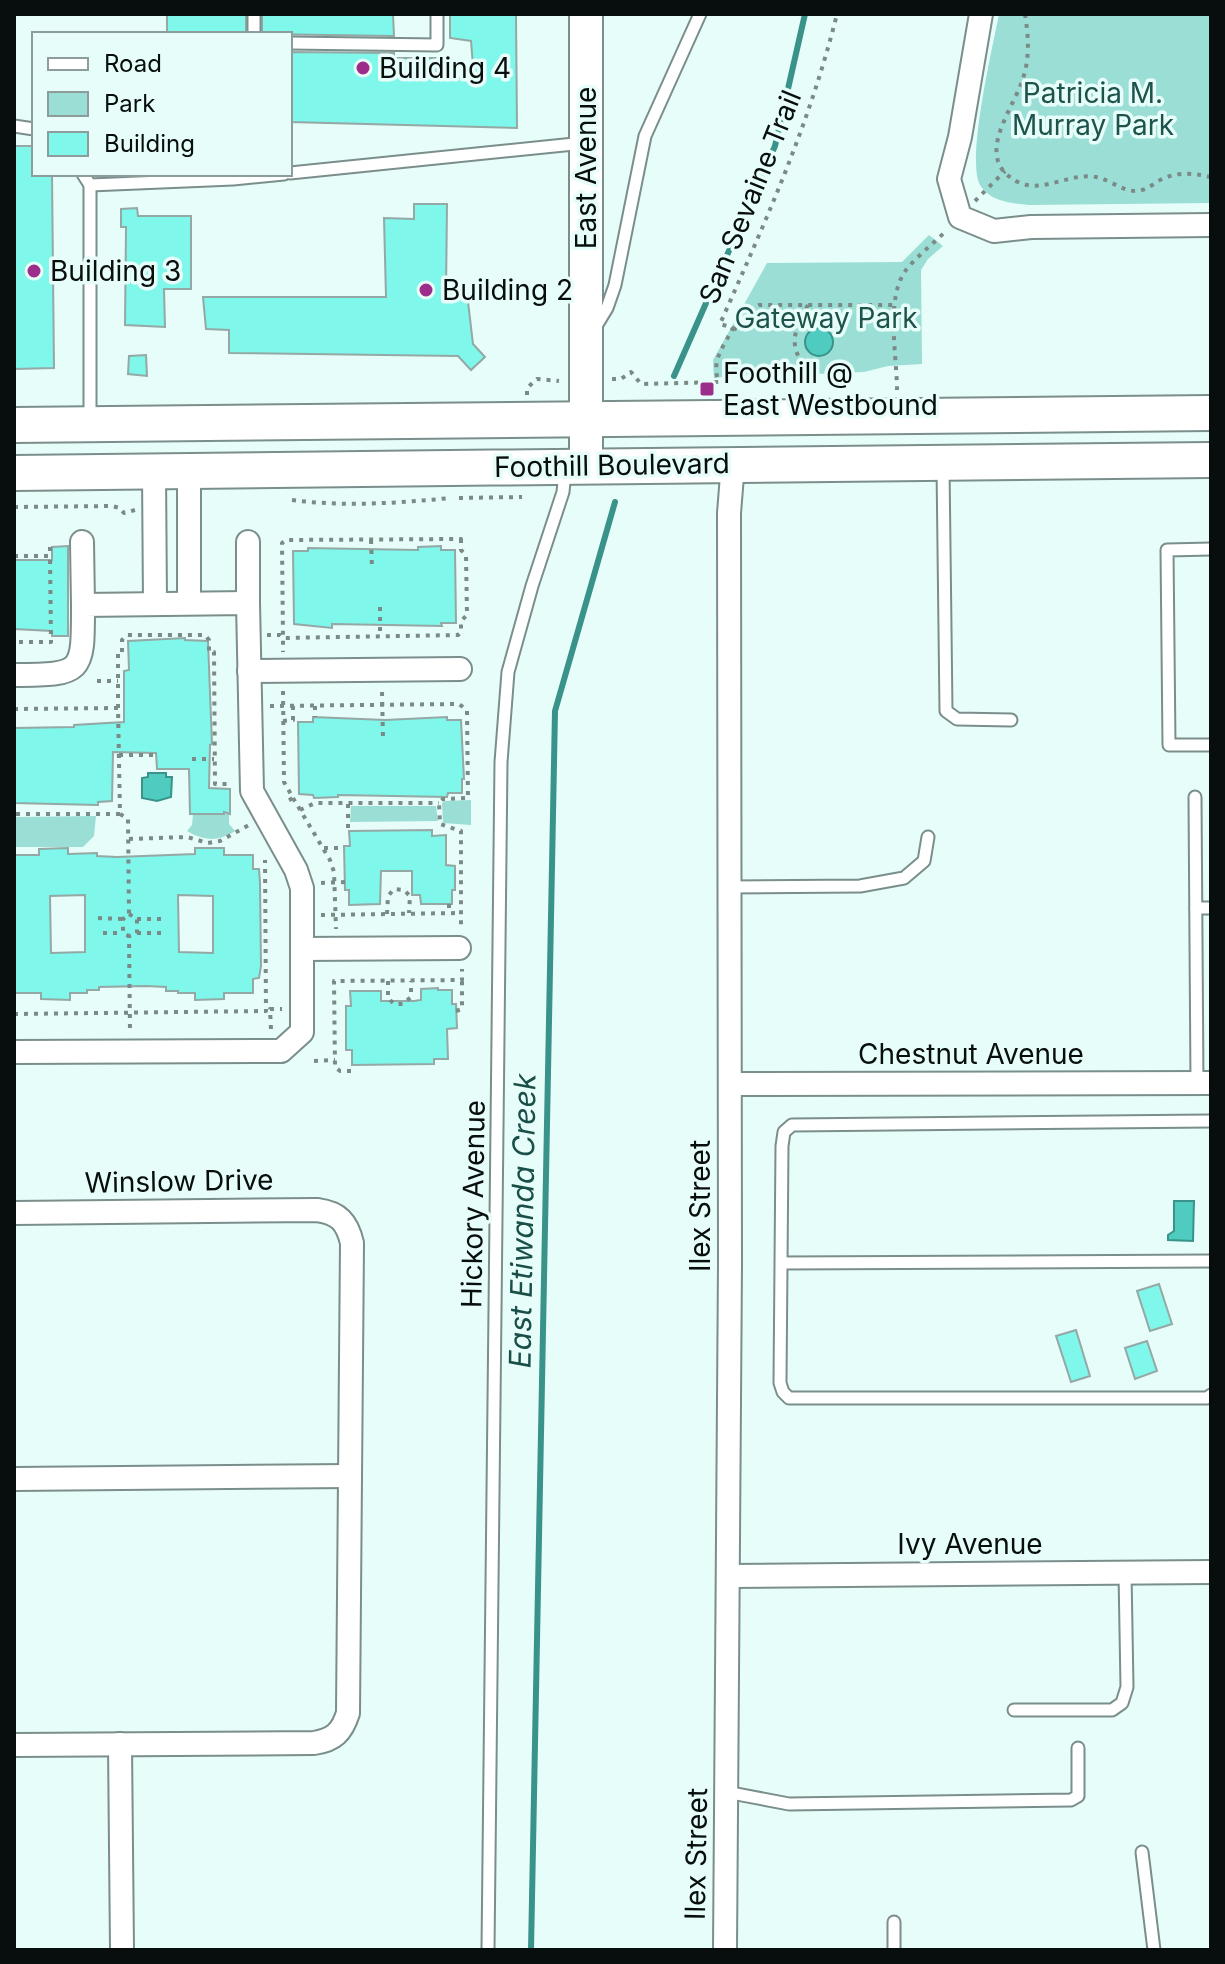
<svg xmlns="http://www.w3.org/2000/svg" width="1225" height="1964" font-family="Inter,sans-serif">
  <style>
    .green { fill: #9bded5 }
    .water { fill: #4fccbf; stroke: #39938a; stroke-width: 2 }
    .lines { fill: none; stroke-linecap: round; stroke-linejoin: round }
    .stream { stroke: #39938a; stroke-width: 6 }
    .building { fill: #7ff7ea; stroke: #94a8a5; stroke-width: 2; fill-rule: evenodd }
    .lane-casing { stroke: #7a8e8b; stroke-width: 15 }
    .street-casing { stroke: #7a8e8b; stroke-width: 26 }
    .secondary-casing { stroke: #7a8e8b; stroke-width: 36 }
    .primary-casing { stroke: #7a8e8b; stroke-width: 38 }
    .path { stroke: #7b8a87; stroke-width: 4; stroke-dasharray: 4 6; stroke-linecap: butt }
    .lane { stroke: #fff; stroke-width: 11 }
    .street { stroke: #fff; stroke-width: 22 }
    .secondary { stroke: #fff; stroke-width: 32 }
    .primary { stroke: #fff; stroke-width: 34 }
    .poi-dot { fill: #9d2d8a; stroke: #e7fdf9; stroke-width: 3 }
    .labels { text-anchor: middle; stroke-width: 7; stroke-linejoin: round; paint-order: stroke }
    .poi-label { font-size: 28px; fill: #070e0d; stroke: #e7fdf9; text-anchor: start }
    .park-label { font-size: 28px; fill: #1e534d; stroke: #e7fdf9 }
    .street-label { font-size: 28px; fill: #070e0d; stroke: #e7fdf9 }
    .water-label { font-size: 30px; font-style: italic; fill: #194e49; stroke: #e7fdf9 }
  </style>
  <rect width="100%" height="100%" fill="#e7fdf9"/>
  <g class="green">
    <path d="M999,14H1211V203L1029,205C1011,203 991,202 980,185C966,160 993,46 999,14Z"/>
    <polygon points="929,235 943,246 928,259 921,270 922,364 888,366 864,372 817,374 759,373 714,378 713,360 767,263 902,262"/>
    <polygon points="471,800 471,825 443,823 442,803 445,801"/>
    <polygon points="351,806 436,806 438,821 350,822"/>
    <path d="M193,814H229V824L235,831C218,842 204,841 187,831L192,825Z"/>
    <polygon points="96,816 94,836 83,847 14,847 14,817"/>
  </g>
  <g class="water">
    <circle cx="819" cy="342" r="14"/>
    <polygon points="148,773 166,773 166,777 172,777 171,797 157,801 142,798 142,778 148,777"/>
    <polygon points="1174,1201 1194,1201 1193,1241 1168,1240 1168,1235 1174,1231"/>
  </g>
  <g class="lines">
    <g class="stream">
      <polyline points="674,376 775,146 805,14"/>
      <polyline points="531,1950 555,711 615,502"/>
    </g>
  </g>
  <g class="building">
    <rect x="167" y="14" width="79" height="20"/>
    <polygon points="262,14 393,14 394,36 262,34"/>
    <polygon points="450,14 516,14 517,128 290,122 290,52 394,53 394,58 438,58 436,78 474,78 471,41 450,38"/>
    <polygon points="14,146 34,146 34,174 52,174 54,368 14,369"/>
    <polygon points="414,204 447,204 446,293 467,293 473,344 485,357 471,370 458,356 229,353 229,330 206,329 203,297 386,297 384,218 414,219"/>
    <polygon points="137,208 138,216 191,216 191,289 164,289 165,327 125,325 126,227 121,227 121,209"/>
    <polygon points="146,355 147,376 128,374 129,356"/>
    <polygon points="68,546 68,636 52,636 52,631 14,629 14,560 52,560 52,547"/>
    <polygon points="441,546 441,550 455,550 456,623 441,623 442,626 332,624 332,628 294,624 293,551 308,551 308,548 418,550 418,547"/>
    <polygon points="185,638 185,640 208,641 212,744 210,745 209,788 230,789 230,814 224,812 224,814 190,814 189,769 157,769 156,753 113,752 112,801 98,802 98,805 14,803 14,728 74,727 74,725 124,722 124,671 129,670 128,641"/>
    <polygon points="313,717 385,720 447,717 447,720 461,720 464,779 462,779 462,793 448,793 447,797 338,795 338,797 314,798 313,795 299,794 298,722 313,722"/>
    <polygon points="432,830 432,836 446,835 446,865 455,866 455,890 452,890 452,904 421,904 420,895 412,895 412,871 381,871 380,904 349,905 349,890 345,890 344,846 350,846 349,831"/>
    <path d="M68,848V854L97,853V856L117,857L195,854V848H224V855H253V869H259L260,882L261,966L259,978L253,979V993H224V999L195,1000V993H178V991H166V987L146,986L99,987V990H87V993H70V1000L41,999V993H14V855H39V849ZM85,895V952L51,953L50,896ZM178,895L213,896V953L179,952Z"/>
    <polygon points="438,988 438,990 452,990 452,1004 456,1004 457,1028 447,1029 448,1059 434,1059 434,1064 352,1065 352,1050 346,1050 346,1006 351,1006 350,991 381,991 381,1001 414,1001 421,1000 421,989"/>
    <polygon points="1159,1284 1172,1324 1150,1331 1137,1291"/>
    <polygon points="1076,1330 1090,1376 1071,1382 1056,1336"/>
    <polygon points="1147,1341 1157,1371 1135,1379 1125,1348"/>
  </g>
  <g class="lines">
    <defs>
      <g id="lane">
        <polyline points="254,14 254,34"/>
        <polyline points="290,43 437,45 437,14"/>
        <polyline points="14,126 34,129"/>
        <polyline points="290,173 584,143"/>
        <polyline points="83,174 90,185 90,420"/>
        <polyline points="90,185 233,179 284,174"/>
        <polyline points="596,326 607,308 615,285 645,136 700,14"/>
        <polyline points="943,466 946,711 957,719 1011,720"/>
        <polyline points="1211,549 1167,550 1169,745 1211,745"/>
        <polyline points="1195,797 1197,1083"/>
        <polyline points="730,887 860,886 904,878 924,861 928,837"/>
        <polyline points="1196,908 1211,908"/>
        <polyline points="1211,1121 792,1125 784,1132 782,1146 780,1383 783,1392 789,1398 1207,1398 1211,1395"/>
        <polyline points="782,1263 1211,1261"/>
        <polyline points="1014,1710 1112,1710 1122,1703 1127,1687 1125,1573"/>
        <polyline points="726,1792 789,1804 1071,1800 1078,1796 1078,1748"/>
        <polyline points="1142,1852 1154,1950"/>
        <polyline points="894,1922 894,1950"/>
        <polyline points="488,1950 501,762 508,672 532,586 563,492 565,472"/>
      </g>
      <g id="street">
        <polyline points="981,14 960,137 949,179 960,217 994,231 1031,227 1211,225"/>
        <polyline points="154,472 155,603"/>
        <polyline points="189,472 189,603"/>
        <polyline points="82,542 83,605"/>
        <polyline points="248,542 248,603"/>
        <polyline points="249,671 460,669"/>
        <path d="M14,675C84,675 83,673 83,605L248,603L252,791L296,870L302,888V1032L281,1051L14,1052"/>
        <polyline points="302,949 459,948"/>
        <polyline points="731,1084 1211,1083"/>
        <path d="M14,1213L317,1210C339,1213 347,1222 352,1243L348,1713C342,1732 334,1740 314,1743L14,1745"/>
        <polyline points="14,1479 350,1476"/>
        <polyline points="729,1576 1211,1572"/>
        <polyline points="120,1744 122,1950"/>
        <polyline points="725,1950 730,1264 729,513 733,463"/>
      </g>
      <polyline id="secondary" points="586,467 586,14"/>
      <g id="primary">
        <polyline points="14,425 1211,413"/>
        <path d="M14,473C413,469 812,463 1211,460"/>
      </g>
    </defs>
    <use href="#lane" class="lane-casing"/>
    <use href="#street" class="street-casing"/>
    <use href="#secondary" class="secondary-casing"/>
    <use href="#primary" class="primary-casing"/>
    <g class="path">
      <path d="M1025,14C1028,34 1030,54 1024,75C1016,107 970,158 1018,182C1043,194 1070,172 1096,177C1112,180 1126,195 1142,190C1148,189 1153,184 1158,181C1177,171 1191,173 1211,177"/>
      <polyline points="975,201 1005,171"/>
      <path d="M808,305C790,338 789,348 813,378"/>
      <path d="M733,328L741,331C751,325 749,310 759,305H894"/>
      <path d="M612,379H621L631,372L641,384L719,382C710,362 724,346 733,328L720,324C766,220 809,126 837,14"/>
      <path d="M897,390C897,356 885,298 906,270C917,256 934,243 947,230"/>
      <polyline points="527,395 527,388 537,379 559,381"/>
      <polyline points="459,498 522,497"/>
      <path d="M292,500C345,507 397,503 451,498"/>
      <polyline points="14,507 112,506 120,508 124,513 135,510"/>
      <polygon points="461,539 461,550 466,555 467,615 461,621 461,632 458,635 283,638 282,543 286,540"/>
      <polyline points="371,540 372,568"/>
      <polyline points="50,547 50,556"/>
      <polyline points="14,556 50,556 51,642 14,642"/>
      <polyline points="380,607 380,636"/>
      <polyline points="267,635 280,635 283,638 283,652"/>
      <polyline points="97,681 118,681"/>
      <polyline points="283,691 284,782 293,798 284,803"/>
      <polyline points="382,692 383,737"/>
      <polyline points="270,706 459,704 467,710 468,798 443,799 439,803 440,824 461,831 461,927"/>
      <polyline points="315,706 315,717"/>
      <polyline points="118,708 118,654 122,654 122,640 127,635 205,635 209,640 209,652 214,652 215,784 231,784"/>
      <polyline points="14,709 118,708 120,814 14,814"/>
      <polyline points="283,721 293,720 293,706"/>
      <polyline points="119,755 156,755"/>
      <polyline points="192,759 214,759"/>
      <polyline points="293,798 330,860 334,872 336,929"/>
      <polyline points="300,810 315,803 439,803"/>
      <polyline points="120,814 128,819 129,914 123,919 123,933 129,936"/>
      <polyline points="348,828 348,803"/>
      <polyline points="129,839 187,837 208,843 220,841 249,825"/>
      <polyline points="324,848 344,848"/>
      <polyline points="321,883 345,882"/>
      <polyline points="449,904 449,913"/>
      <polyline points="129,914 137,919 137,933 129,936 130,1031"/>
      <polyline points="387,914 388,896 394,889 404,890 410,896 409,913"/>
      <polyline points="321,915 460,913"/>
      <polyline points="98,918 123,919"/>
      <polyline points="137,919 162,919"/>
      <polyline points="103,933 123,933"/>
      <polyline points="137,933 162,933"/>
      <polyline points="388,981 388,998 394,1004 403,1004 411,997 411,981"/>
      <polyline points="456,1011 462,1009 462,980"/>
      <polyline points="14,1014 266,1011 265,860"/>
      <polyline points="271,1029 270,1009 282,1009"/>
      <polyline points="314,1061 335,1060"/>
      <polyline points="351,1071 340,1071 335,1067 334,981 462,980 462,969"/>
    </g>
    <use href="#lane" class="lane"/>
    <use href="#street" class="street"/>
    <use href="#secondary" class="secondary"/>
    <use href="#primary" class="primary"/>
  </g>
  <g class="poi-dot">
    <circle cx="363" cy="68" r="8"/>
    <circle cx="34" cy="271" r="8"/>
    <circle cx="426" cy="290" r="8"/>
    <rect x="699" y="381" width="16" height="16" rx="4"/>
  </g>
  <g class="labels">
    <g class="poi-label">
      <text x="379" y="78">Building 4</text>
      <text x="50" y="281">Building 3</text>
      <text x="442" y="300">Building 2</text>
      <text x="723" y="383">Foothill @<tspan x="723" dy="32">East Westbound</tspan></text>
    </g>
    <g class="park-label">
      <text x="1093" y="103">Patricia M.<tspan x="1093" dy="32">Murray Park</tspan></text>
      <text x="826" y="328">Gateway Park</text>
    </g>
    <g class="street-label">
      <text transform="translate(586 168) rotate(-90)" y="10">East Avenue</text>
      <text transform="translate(750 197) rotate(-68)" y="10">San Sevaine Trail</text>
      <text transform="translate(612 465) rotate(-1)" y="10">Foothill Boulevard</text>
      <text x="971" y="1064">Chestnut Avenue</text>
      <text transform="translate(179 1181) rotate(-1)" y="10">Winslow Drive</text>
      <text transform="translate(473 1204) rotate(-89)" y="10">Hickory Avenue</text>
      <text transform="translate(700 1206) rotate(-90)" y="10">Ilex Street</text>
      <text x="970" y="1554">Ivy Avenue</text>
      <text transform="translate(696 1854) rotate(-89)" y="10">Ilex Street</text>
    </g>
    <g class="water-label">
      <text transform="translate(523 1221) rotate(-89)" y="10">East Etiwanda Creek</text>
    </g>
  </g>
  <rect width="1225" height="1964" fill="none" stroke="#070e0d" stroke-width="32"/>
  <rect x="32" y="32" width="260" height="144" fill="#e7fdf9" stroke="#8d9d9b" stroke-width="2"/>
  <rect x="48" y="58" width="40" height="12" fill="#ffffff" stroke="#8d9d9b" stroke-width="2"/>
  <text x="104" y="72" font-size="24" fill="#070e0d">Road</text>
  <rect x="48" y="92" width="40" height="24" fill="#9bded5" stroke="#8d9d9b" stroke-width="2"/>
  <text x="104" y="112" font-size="24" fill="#070e0d">Park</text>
  <rect x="48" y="132" width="40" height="24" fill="#7ff7ea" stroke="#8d9d9b" stroke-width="2"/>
  <text x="104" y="152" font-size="24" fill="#070e0d">Building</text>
</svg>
